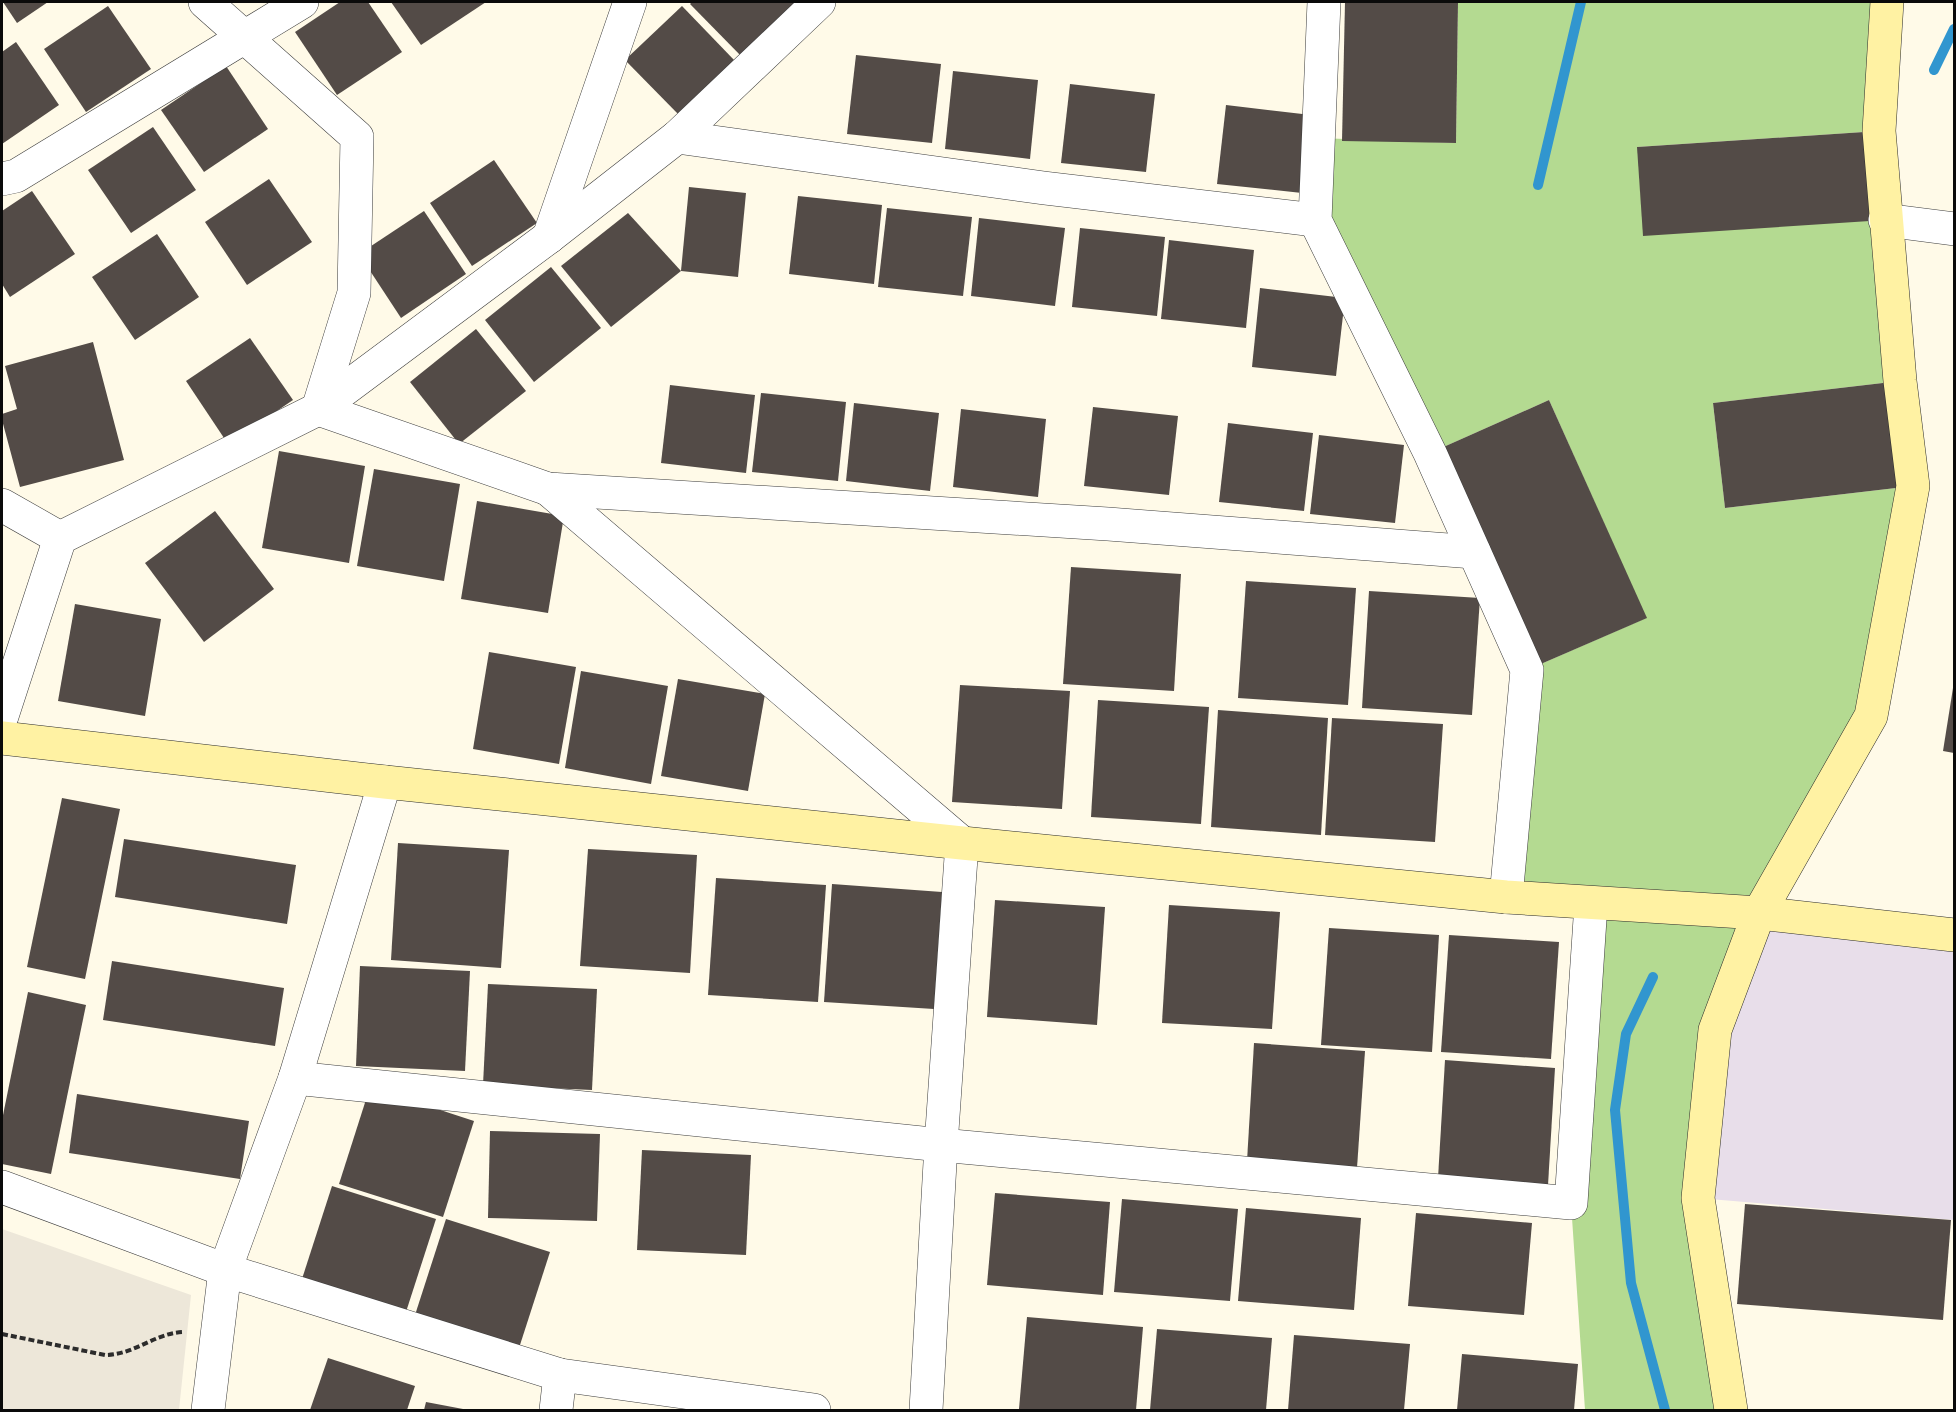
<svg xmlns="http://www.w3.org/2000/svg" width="1956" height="1412" font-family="Literata,serif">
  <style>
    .industrial { fill: #e8deea }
    .forest { fill: #b4da91 }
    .plaza { fill: #ede7d9 }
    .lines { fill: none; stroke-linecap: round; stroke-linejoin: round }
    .stream { stroke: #3196cf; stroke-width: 10 }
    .building { fill: #534b47 }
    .street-casing { stroke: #3d3d3d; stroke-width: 34 }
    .secondary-casing { stroke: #2c2c2c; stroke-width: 34 }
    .path { stroke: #2c2c2c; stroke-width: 4; stroke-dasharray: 6 3; stroke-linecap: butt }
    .street { stroke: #fff; stroke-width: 33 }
    .secondary { stroke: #fff2a3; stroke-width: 33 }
  </style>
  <rect width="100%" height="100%" fill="#fffae8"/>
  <polygon class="industrial" points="1759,913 1954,935 1954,1220 1698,1198 1715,1030"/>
  <polygon class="forest" points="1458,2 1885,2 1879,131 1637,147 1885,220 1900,381 1713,403 1725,508 1913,486 1871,716 1715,1030 1698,1198 1731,1410 1585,1410 1571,1203 1591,904 1506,897 1527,670 1646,618 1549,400 1430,453 1315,220 1318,138 1456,143"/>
  <polygon class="plaza" points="2,1229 191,1295 179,1410 2,1410"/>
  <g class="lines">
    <g class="stream">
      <polyline points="1934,70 1954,29"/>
      <polyline points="1538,185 1581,2"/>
      <polyline points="1653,977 1626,1034 1615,1110 1631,1283 1665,1410"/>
    </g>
  </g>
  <g class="building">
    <polygon points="3,2 48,2 17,23"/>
    <polygon points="340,2 368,2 402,52 337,95 295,32"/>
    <polygon points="391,2 486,2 421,45"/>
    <polygon points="692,2 797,2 743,58 690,4"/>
    <polygon points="1345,2 1458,2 1456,143 1342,141"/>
    <polygon points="108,6 151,69 86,112 44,49"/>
    <polygon points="682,6 735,61 679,115 625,60"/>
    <polygon points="16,42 59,105 2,144 2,52"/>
    <polygon points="856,55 941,64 932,143 847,134"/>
    <polygon points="226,66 268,129 204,172 161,110"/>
    <polygon points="953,71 1038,80 1030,159 945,149"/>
    <polygon points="1070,84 1155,94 1146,172 1061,163"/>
    <polygon points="1226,105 1311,115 1302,193 1217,184"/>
    <polygon points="153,127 196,190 131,233 88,170"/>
    <polygon points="1879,131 1885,220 1643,236 1637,147"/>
    <polygon points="494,160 537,223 472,266 430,203"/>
    <polygon points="269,179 312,242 247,285 205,222"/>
    <polygon points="689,187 746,193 738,277 681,271"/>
    <polygon points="32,191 75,254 10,297 2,284 2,211"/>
    <polygon points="798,196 882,205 874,284 789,274"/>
    <polygon points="887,208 972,217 963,296 878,287"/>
    <polygon points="424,211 466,274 401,318 359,254"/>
    <polygon points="628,213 681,271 611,327 561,266"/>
    <polygon points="979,218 1065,228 1055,306 971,296"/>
    <polygon points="1080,228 1165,237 1157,316 1072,307"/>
    <polygon points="157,234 199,297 135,340 92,277"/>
    <polygon points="1169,240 1254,250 1246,328 1161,319"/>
    <polygon points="551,267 601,328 534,382 485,320"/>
    <polygon points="1260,288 1345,298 1336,376 1252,367"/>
    <polygon points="476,329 526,391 459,444 410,382"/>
    <polygon points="250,338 293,400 228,444 186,381"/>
    <polygon points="93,342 124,460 20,487 2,420 2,414 17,409 5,366"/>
    <polygon points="1900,381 1913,486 1725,508 1713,403"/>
    <polygon points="670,385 755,395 746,473 661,463"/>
    <polygon points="761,393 846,402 838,481 752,472"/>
    <polygon points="1549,400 1647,618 1527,670 1430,453"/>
    <polygon points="854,403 939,413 930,491 846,481"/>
    <polygon points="1093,407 1178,416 1169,495 1084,486"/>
    <polygon points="961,409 1046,419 1038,497 953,487"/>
    <polygon points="1228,423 1313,433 1304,511 1219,502"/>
    <polygon points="1319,435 1404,445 1395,523 1310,514"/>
    <polygon points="279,451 365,466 349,563 262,548"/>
    <polygon points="374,469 460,484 444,581 357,566"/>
    <polygon points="477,501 564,516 548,613 461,599"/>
    <polygon points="215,511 274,589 204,642 145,563"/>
    <polygon points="1071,567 1181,574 1174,691 1063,684"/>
    <polygon points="1246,581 1356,588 1348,705 1238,698"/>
    <polygon points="1369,591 1480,598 1472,715 1362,708"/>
    <polygon points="75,604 161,619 145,716 58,701"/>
    <polygon points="489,652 576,667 559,764 473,749"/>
    <polygon points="581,671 668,686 651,784 565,768"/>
    <polygon points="678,679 765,694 748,791 661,776"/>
    <polygon points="960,685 1070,691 1062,809 952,802"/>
    <polygon points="1953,688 1954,688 1954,753 1943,751"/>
    <polygon points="1098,700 1209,707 1201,824 1091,817"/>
    <polygon points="1218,710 1328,718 1321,835 1211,827"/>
    <polygon points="1332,718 1443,724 1435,842 1325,835"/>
    <polygon points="62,798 120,809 85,979 27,967"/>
    <polygon points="124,839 296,865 287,924 115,897"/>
    <polygon points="398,843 509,850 501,968 391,960"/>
    <polygon points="588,849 697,855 690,973 580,966"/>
    <polygon points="716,878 826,885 818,1002 708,995"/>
    <polygon points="832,884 942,892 934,1009 824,1002"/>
    <polygon points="995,900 1105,907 1097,1025 987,1017"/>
    <polygon points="1169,905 1280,912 1272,1029 1162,1023"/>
    <polygon points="1329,928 1439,935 1432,1052 1321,1045"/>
    <polygon points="1449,935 1559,942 1551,1059 1441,1052"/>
    <polygon points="112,961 284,988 275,1046 103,1020"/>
    <polygon points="360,966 470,971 465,1071 356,1066"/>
    <polygon points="488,984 597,989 592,1090 483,1085"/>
    <polygon points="28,992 86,1005 51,1174 2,1164 2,1120"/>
    <polygon points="1254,1043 1365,1051 1357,1168 1247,1161"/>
    <polygon points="1445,1060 1555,1068 1548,1185 1438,1178"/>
    <polygon points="370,1087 474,1121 443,1217 339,1184"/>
    <polygon points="77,1094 249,1121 240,1179 69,1153"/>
    <polygon points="490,1131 600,1134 597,1221 488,1218"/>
    <polygon points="642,1150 751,1155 746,1255 637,1250"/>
    <polygon points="332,1186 436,1219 405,1315 301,1282"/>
    <polygon points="995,1193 1110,1202 1103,1295 987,1285"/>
    <polygon points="1122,1199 1238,1209 1230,1301 1114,1292"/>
    <polygon points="1745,1204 1951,1220 1943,1320 1737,1304"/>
    <polygon points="1246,1208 1361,1218 1354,1310 1238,1301"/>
    <polygon points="1416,1213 1532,1223 1524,1315 1408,1306"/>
    <polygon points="446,1219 550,1252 519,1348 415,1315"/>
    <polygon points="1027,1317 1143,1327 1136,1410 1019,1409"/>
    <polygon points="1157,1329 1272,1338 1266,1410 1150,1410"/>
    <polygon points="1294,1335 1410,1344 1404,1410 1288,1410"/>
    <polygon points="1462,1354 1578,1364 1574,1410 1457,1410"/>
    <polygon points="328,1358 415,1386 407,1410 310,1410"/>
    <polygon points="426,1402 463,1409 463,1410 424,1410"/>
  </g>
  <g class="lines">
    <defs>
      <g id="street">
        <polyline points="205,2 357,137 354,293 318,409 548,489 1108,524 1474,552"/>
        <polyline points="1324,2 1315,220 1430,453 1527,670 1506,897"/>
        <polyline points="677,137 1044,188 1315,220"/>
        <polyline points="2,179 16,176 302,2"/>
        <polyline points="1885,220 1954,229"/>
        <polyline points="549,237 630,2"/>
        <polyline points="548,489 962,843 941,1145 926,1410"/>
        <polyline points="2,505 60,538"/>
        <polyline points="2,716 60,538 318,409 549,237 677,137 819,2"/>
        <polyline points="295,1078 941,1145 1571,1203 1591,904"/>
        <polyline points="2,1187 225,1270 560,1375 814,1410"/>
        <polyline points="208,1410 225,1270 295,1078 385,782"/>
        <polyline points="556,1410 560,1375"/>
      </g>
      <g id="secondary">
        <polyline points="2,738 385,782 962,843 1506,897 1759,913 1954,935"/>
        <polyline points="1731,1410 1698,1198 1715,1030 1759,913 1871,716 1913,486 1900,381 1879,131 1887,2"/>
      </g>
    </defs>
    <use href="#street" class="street-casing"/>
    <use href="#secondary" class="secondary-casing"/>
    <path class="path" d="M2,1334L105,1355C134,1355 155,1333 183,1332"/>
    <use href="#street" class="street"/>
    <use href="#secondary" class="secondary"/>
  </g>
  <rect width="1956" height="1412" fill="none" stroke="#0a0a0a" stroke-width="6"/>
</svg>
